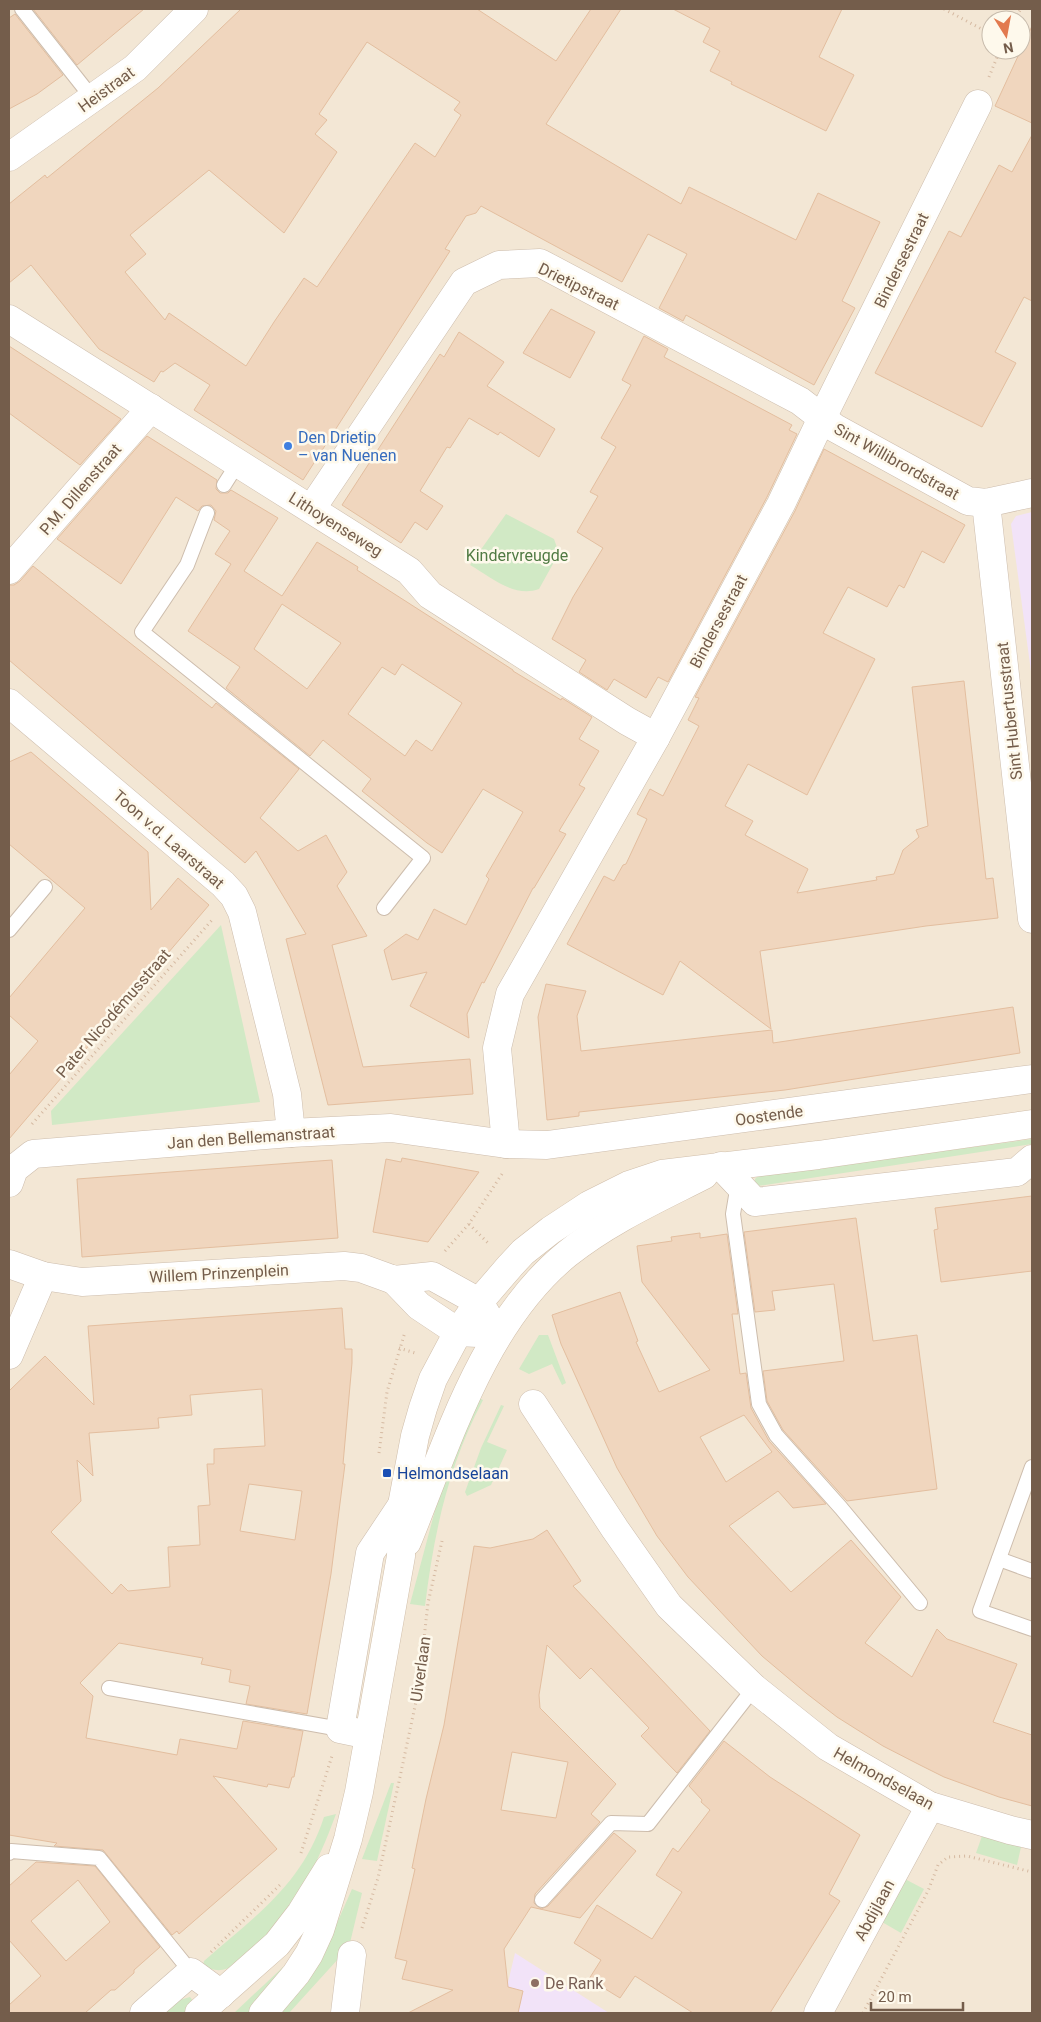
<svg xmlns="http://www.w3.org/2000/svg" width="1041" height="2022" font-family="Roboto,sans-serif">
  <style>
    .residential { fill: #f3e7d5; fill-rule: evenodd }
    .education { fill: #f2e3f8 }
    .green { fill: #d1e9c5 }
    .building { fill: #f0d6be; stroke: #e3be9f; fill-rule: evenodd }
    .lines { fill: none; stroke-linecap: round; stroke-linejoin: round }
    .service-casing { stroke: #cdbdad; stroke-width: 16 }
    .minor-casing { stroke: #cdbdad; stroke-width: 29 }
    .secondary-casing { stroke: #d0beaa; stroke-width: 29 }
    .path { stroke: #d5b9a1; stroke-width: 3; stroke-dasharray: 1 4; stroke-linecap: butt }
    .service { stroke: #fff; stroke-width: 14 }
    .minor { stroke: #fff; stroke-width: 28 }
    .secondary { stroke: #fff; stroke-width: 28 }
    .shop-dot { fill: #3f7fe0; stroke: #fef9ec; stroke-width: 2 }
    .transit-dot { fill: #1a4fb4; stroke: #fef9ec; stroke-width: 2 }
    .education-dot { fill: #8d6e63; stroke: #fef9ec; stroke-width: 2 }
    .labels { text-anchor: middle; stroke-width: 5; stroke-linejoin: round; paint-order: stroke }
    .street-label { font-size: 16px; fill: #745d4b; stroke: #fef9ec }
    .shop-label { font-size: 16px; fill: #366cbe; stroke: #fef9ec; text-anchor: start }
    .park-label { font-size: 16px; fill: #507a43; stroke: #fef9ec }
    .transit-label { font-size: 16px; fill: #164399; stroke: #fef9ec; text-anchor: start }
    .education-label { font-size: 16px; fill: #785e54; stroke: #fef9ec; text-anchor: start }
  </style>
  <rect width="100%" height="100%" fill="#fcf5e6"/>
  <path class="residential" d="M9,9H1032V2013H9ZM991,20H1021V50H991Z"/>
  <g class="education">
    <polygon points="1032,512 1032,679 1011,524 1016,516"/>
    <polygon points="515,1953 609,2013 499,2013 501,2012"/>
  </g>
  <g class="green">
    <path d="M506,514L554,539L559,553L539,589C514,598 491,577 470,565Z"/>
    <polygon points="221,925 260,1102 52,1125 51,1111"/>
    <polygon points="1032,1139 1032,1144 758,1186 755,1183 755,1179 758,1176"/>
    <polygon points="539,1335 548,1335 566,1383 562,1385 552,1364 529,1374 519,1369"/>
    <path d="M477,1397L483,1400C448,1466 434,1533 425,1606L410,1604L437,1503Z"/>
    <polygon points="501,1405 504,1406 487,1442 507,1450 491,1485 467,1496 465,1492 481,1448"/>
    <polygon points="391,1783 394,1783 377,1861 362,1859"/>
    <path d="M336,1814C317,1866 292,1917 249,1953C234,1966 222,1977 203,1965L204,1961C255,1916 302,1885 324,1817Z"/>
    <polygon points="982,1836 1021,1847 1017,1865 976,1853"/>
    <polygon points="903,1878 924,1889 901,1933 882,1922"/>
    <polygon points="352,1889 362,1893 349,1947 289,2013 276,2013 325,1946 337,1923"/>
    <polygon points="283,1967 285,1967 271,1990 249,2013 234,2013"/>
    <polygon points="190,1997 193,2001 193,2005 184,2013 160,2013 176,2001"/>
  </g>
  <g class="building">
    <polygon points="33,9 144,9 77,65"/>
    <path d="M241,9H477L556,61L591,9H621L546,124L681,204L689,187L796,240L818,193L880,222L842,301L855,308L814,385L686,315L683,321L659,308L687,254L648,234L622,282L481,206L476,213L466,216L445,249L450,251L303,480L194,410L210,385L175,363L163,372L161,371L154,382L99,349L31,265L9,283V204L45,175L47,178L158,88ZM367,42L460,102L454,110L461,115L435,157L415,143L317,287L304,278L274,322L246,366L169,313L165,320L125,272L146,254L130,235L209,170L284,233L337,152L315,134L327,120L319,114Z"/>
    <polygon points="673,9 842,9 819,57 854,75 826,131 731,84 732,82 710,71 720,51 703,42 710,28"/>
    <polygon points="15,14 63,75 37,94 9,109 9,18"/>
    <polygon points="1032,26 1032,123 995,106"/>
    <polygon points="1032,135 1032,301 1024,297 995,352 1016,363 982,427 875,373 949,231 961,237 999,165 1012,172"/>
    <polygon points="551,309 595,332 570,378 523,353"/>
    <polygon points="459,332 504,362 487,386 555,429 539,457 500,432 498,435 469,418 450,448 447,447 420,491 443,506 427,530 415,522 401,543 342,505 440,354 444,357"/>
    <polygon points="644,336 668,349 664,357 792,425 789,430 797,434 767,497 668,682 658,677 646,698 614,679 607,690 579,672 586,660 552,639 573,597 603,548 577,532 598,496 590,492 616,447 601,438 631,385 622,380"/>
    <polygon points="9,346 121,419 80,465 9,413"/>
    <path d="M147,436L217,480L216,489L220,493H228L231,490L278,518L244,571L282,596L317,542L358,567L357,570L513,670V671L561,700L562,698L592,717L579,739L599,751L579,785L585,788L559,831L566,834L534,888H533L484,983L482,982L467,1014L469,1038L410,1006L427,972L392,980L384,950L406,934L418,940L434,909L466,925L489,879L486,876L523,812L483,789L442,853L427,843L362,791L371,779L323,740L310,756L226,688L240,667L188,631L231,564L215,554L230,531L214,520L216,511L211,505L202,506L198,511L176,497L121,584L57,539ZM282,604L341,643L307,689L254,649ZM402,664L462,703L432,751L416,740L405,756L348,714L382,667L395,675Z"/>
    <polygon points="824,449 965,525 944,563 922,551 904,588 899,585 887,607 848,587 823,633 875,659 807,795 748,764 725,806 753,821 745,835 808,869 797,893 877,880 876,877 894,874 903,850 919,837 916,830 928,826 912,687 964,681 986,879 993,878 998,918 926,926 760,951 771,1029 680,961 663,995 567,944 604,876 614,881 623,865 626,864 647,819 637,814 650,789 663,796 699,726 688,720 699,698 695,697 795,511"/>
    <polygon points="33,566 212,708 216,703 299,769 260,818 298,851 326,835 347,872 337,886 367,936 332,945 363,1067 470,1059 473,1094 328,1105 286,939 306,934 256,851 245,863 9,660 9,585 14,585 20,581"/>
    <polygon points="31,752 148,852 151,910 178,878 209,905 9,1139 9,1075 38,1041 9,1015 9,998 85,908 9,844 9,762"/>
    <polygon points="546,984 586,991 577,1016 581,1051 772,1030 773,1043 1013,1007 1020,1053 785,1090 579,1112 579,1116 547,1120 538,1017"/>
    <polygon points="402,1158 479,1172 428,1242 373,1232 386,1159 401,1162"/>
    <polygon points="332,1160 338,1238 82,1257 77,1179"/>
    <polygon points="1032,1196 1032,1271 941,1282 934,1230 938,1229 935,1208"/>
    <polygon points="856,1218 873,1341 917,1335 937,1489 847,1501 783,1430 767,1401 763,1371 844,1361 834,1284 772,1291 775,1310 755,1312 744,1232"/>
    <path d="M700,1233V1238L727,1234L738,1314H732L740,1374L746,1373L751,1408L769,1441L826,1504L793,1508L778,1491L729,1526L791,1592L851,1540L901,1597L865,1643L912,1677L937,1629L947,1639L1017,1664L993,1722L1032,1735V1806L999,1797L944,1777L920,1765L883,1746L837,1717L806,1693L762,1656L688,1577L657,1536L617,1468L561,1344L552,1315L620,1292L638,1341L636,1342L659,1392L710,1370L642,1282L637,1246L672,1241L671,1237ZM744,1415L772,1452L726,1482L700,1437Z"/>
    <path d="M342,1308L345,1349H352V1363L343,1464H345L331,1574L307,1714L246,1704L250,1686L229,1682L231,1670L201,1664L203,1658L119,1643L80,1683L93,1696L86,1738L177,1755L180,1739L237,1749L243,1721L303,1731L294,1777H292L289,1788L268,1784L267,1787L213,1776L277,1849L179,1934L177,1931L172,1935L103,1850L54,1846L57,1843L9,1835V1391L45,1356L94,1405L88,1326ZM262,1389L265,1446L214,1449V1464H207L210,1505L198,1506L200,1545L168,1547L170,1587L128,1591L121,1584L112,1594L51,1532L81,1501L77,1460L93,1476L89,1433L159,1428L158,1418L192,1415L190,1395ZM249,1484L302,1491L295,1540L240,1531Z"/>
    <path d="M547,1530L581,1581L573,1586L710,1731L677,1773L641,1736L649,1728L591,1668L580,1679L547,1645L539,1695L540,1708L616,1784L591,1814L600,1822L535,1894L534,1903L541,1909L548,1906L614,1833L636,1851L580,1918L531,1907L504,1949L508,1987L523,1991L518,2013H408L453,1990L402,1979L407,1961L395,1958L415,1869L412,1868L426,1799L444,1725L474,1546L490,1548L533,1539ZM512,1752L568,1762L556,1818L501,1810Z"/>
    <polygon points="724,1741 770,1777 860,1835 829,1894 840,1901 770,2013 693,2013 635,1976 620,1998 589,1979 601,1960 574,1943 597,1905 652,1939 682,1892 656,1875 673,1848 678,1852 710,1810 701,1802 702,1800 689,1786"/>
    <path d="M36,1862L95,1866L160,1947L134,1970V1973L115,1990H111L85,2013H9V2005L41,1976L9,1940V1886ZM78,1880L110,1922L66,1961L31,1921Z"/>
  </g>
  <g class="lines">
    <defs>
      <g id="service">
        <polyline points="22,9 93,99"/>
        <polyline points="224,485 238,463"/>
        <polyline points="207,513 187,565 142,632 423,858 384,908"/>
        <polyline points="9,930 45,887"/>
        <polyline points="738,1184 733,1214 759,1404 776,1435 841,1508 920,1603"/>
        <polyline points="1032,1467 980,1611 1032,1629"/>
        <polyline points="999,1559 1032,1571"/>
        <polyline points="109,1688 340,1729"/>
        <polyline points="9,1853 11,1851 99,1858 191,1972"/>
        <polyline points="542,1900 611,1823 648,1824 754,1688"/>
      </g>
      <g id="minor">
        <polyline points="9,157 135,68 194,9"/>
        <polyline points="9,319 409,571 430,595 627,721 656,737"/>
        <polyline points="986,503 1032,919"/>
        <polyline points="312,508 464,282 499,265 540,263 800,401 835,428 968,501 986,503 1032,493"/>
        <polyline points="9,570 151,408"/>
        <polyline points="9,703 223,884 234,896 242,912 287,1094 291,1133"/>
        <polyline points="506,1144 497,1048 510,994 656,737 781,504 822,418 978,104"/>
        <polyline points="721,1166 755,1202 1017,1172 1032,1159"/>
        <polyline points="9,1183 14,1169 33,1154 291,1133 391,1128 506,1144 547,1145 1032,1079"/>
        <polyline points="9,1264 43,1276 82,1282 344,1266 361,1268 394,1280 432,1276 479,1302 498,1334"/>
        <polyline points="394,1280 419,1306 458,1332 498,1334"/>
        <polyline points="9,1355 43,1276"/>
        <polyline points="533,1404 615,1529 669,1606 754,1688 828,1747 930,1806 1010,1830 1032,1835"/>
        <polyline points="369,1735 340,1729 370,1553 402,1505"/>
        <polyline points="144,2013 191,1972 221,1994"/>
        <polyline points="345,2013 352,1955"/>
        <polyline points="818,2013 930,1806"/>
      </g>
      <g id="secondary">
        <path d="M407,1542C447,1445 482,1323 567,1254C608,1221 657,1199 704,1175"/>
        <polyline points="199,2013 277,1944 301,1913 329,1868"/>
        <polyline points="263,2013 296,1974 309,1954 320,1930 348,1839 359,1792 401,1556 402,1505 415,1436 423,1408 433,1379 458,1332 479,1302 510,1266 523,1252 551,1230 589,1205 629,1185 662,1174 818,1155 1032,1124"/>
      </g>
    </defs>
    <use href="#service" class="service-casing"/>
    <use href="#minor" class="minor-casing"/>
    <use href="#secondary" class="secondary-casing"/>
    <g class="path">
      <polyline points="944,9 991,34"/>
      <polyline points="1014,20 1021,9"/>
      <polyline points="989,77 1000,50"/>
      <polyline points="32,1124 213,919"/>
      <polyline points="469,1224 490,1245"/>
      <polyline points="445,1251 469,1224 502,1174"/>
      <polyline points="399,1348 415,1353"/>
      <polyline points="379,1453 387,1392 405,1332"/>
      <polyline points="301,1853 332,1756"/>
      <polyline points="362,1928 378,1878 400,1777 418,1692 428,1603 442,1541"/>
      <polyline points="211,1952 282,1883"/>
      <polyline points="863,2013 928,1891 938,1865 948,1857 967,1856 1032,1872"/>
    </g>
    <use href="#service" class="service"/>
    <use href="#minor" class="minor"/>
    <use href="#secondary" class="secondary"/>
  </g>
  <circle class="shop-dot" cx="288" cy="446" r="5"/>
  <rect class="transit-dot" x="382" y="1468" width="10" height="10" rx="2.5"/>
  <circle class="education-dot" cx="535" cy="1983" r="5"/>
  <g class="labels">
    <g class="street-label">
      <text transform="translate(106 89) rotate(-36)" y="6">Heistraat</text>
      <text transform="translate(901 260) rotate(-64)" y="6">Bindersestraat</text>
      <text transform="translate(579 286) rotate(26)" y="6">Drietipstraat</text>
      <text transform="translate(897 461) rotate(29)" y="6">Sint Willibrordstraat</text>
      <text transform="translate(80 489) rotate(-49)" y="6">P.M. Dillenstraat</text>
      <text transform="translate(336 524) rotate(32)" y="6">Lithoyenseweg</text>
      <text transform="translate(718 621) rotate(-62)" y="6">Bindersestraat</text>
      <text transform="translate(1009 711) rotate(-96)" y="6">Sint Hubertusstraat</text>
      <text transform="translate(169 839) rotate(41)" y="6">Toon v.d. Laarstraat</text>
      <text transform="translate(113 1013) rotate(-49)" y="6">Pater Nicodémusstraat</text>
      <text transform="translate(769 1115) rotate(-8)" y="6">Oostende</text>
      <text transform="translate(251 1137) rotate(-4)" y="6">Jan den Bellemanstraat</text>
      <text transform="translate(219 1273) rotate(-3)" y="6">Willem Prinzenplein</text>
      <text transform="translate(420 1669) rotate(-82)" y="6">Uiverlaan</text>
      <text transform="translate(884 1778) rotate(29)" y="6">Helmondselaan</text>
      <text transform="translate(874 1910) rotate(-62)" y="6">Abdijlaan</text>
    </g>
    <g class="shop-label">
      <text x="298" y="443">Den Drietip<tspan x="298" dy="18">– van Nuenen</tspan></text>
    </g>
    <g class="park-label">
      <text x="517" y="561">Kindervreugde</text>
    </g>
    <g class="transit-label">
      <text x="397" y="1479">Helmondselaan</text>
    </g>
    <g class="education-label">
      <text x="545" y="1989">De Rank</text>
    </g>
  </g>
  <rect width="1041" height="2022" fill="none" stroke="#745d4b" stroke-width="20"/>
  <g transform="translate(1006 35) rotate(169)"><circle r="24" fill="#fef9ec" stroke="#c7bbac"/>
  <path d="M0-4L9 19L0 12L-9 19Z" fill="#e27a4f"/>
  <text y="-8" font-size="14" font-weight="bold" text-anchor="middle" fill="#745d4b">N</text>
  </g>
  <path d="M871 2002v8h92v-8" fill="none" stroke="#745d4b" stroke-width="2.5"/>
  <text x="878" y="2002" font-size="15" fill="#745d4b" stroke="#fef9ec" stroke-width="4" paint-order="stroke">20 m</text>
</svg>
